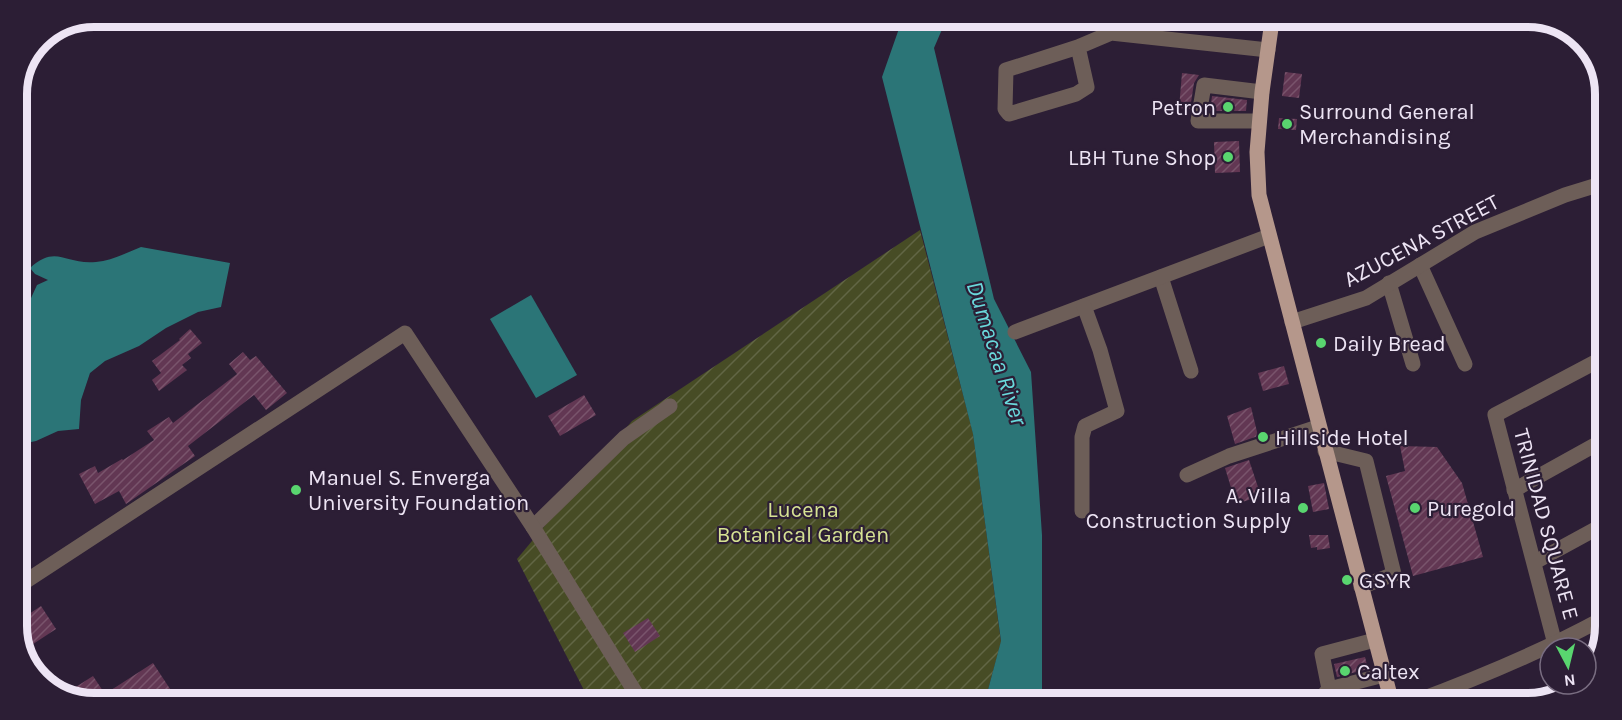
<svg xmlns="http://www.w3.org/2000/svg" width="1622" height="720" font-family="Karla,sans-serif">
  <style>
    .garden { fill: url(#garden-furrows) }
    .water { fill: #2b7577 }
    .building { fill: url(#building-hatch) }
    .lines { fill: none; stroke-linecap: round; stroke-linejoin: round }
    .minor { stroke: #6d5e58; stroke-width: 15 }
    .major { stroke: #b5978b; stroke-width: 15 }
    .poi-dot { fill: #59d56f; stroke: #2c1e35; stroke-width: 2 }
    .labels { text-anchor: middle; stroke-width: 4.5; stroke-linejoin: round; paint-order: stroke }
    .poi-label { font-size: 22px; fill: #ede4f4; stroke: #2c1e35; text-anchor: start }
    .street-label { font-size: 22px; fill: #ede4f4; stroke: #2c1e35 }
    .park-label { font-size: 22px; fill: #d6e293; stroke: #2c1e35 }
    .water-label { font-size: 24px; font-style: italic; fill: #6ad9dc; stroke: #2c1e35 }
    .rim { fill: none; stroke: #ede4f4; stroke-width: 8 }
  </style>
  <defs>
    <pattern id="garden-furrows" width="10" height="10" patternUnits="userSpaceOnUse" patternTransform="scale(1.5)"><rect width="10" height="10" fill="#474c25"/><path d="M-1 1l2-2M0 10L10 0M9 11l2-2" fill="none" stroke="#626645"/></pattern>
    <pattern id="building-hatch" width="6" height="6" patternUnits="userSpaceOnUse" patternTransform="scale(1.5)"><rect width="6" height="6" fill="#623753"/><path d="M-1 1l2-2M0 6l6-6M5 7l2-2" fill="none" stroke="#79546c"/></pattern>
  </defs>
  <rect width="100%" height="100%" fill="#2c1e35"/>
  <polygon class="garden" points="920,230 973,433 1001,642 985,701 589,700 517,559 632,421"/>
  <g class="water">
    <polygon points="902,20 946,20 934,48 994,299 1031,372 1042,535 1042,702 985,701 1001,641 973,434 882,77"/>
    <path d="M141,247L230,263L221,307L198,312L166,328L139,346L105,361L90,373L81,400L79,429L58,431L36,441L17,445V347L26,309L37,285L48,280L35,274L30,268C57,244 64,265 96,262C111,261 126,253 141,247Z"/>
    <polygon points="531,295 577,375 536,398 490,319"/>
  </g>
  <g class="building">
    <polygon points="1285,72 1302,74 1299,98 1282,96"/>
    <polygon points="1182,73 1199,75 1194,83 1190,109 1179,108"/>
    <polygon points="1212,96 1247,100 1246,111 1210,111"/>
    <polygon points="1279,118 1297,119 1296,130 1278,129"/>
    <polygon points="1239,141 1240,172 1215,173 1214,142"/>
    <polygon points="190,329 202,343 188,354 191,358 182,365 187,370 159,391 152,380 161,373 152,361 180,340 179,339"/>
    <polygon points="243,352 250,360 256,356 287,393 266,410 254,395 188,446 195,456 126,504 119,491 95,504 79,474 95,466 98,473 122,459 123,460 154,440 147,431 169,417 173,423 237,374 229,364"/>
    <polygon points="1284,366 1289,384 1263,391 1258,373"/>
    <polygon points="584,395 596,415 560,436 548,416"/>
    <polygon points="1251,407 1258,436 1235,444 1227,416"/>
    <polygon points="1400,446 1437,447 1462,483 1483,557 1413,576 1386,476 1405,471"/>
    <polygon points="1249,460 1261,496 1236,504 1225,468"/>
    <polygon points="1324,483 1329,509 1313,512 1308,486"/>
    <polygon points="1309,535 1328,535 1330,548 1317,550 1317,547 1311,548"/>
    <polygon points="41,606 56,629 24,650 17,632 17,622"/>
    <polygon points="648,618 660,636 635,652 623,633"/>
    <polygon points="1365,657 1368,669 1337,677 1334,664"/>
    <polygon points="153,663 176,698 76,698 71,690 93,676 105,694"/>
    <polygon points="1364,690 1367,703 1334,703 1334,698"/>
  </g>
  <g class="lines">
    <g class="minor">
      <polyline points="1078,47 1087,87 1076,94 1009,114 1005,109 1006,70 1078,47 1111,33 1268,50"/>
      <polyline points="1259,121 1198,121 1204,85 1262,92"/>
      <polyline points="1420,265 1465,364"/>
      <polyline points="1161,277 1191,371"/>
      <polyline points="1389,283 1413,364"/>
      <polyline points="1292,322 1366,298 1475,232 1565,195 1604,183"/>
      <polyline points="1015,332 1269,236"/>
      <polyline points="1325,451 1366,461 1394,574 1361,587"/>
      <polyline points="1187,475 1229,456 1318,427"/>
      <polyline points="1514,490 1602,441"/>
      <polyline points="1082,511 1082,437 1085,426 1117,411 1100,350 1084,306"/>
      <polyline points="533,527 624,438 670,406"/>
      <polyline points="1535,562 1601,526"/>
      <polyline points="17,587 405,333 533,527 640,700"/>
      <polyline points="1555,644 1495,415 1603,358"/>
      <polyline points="1329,689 1322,654 1375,640"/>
      <polyline points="1317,703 1329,689 1384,675"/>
      <path d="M1411,703C1476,679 1539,653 1600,620"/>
    </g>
    <polyline class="major" points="1272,21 1262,92 1257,152 1259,195 1392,703"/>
  </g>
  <g class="poi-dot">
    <circle cx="1228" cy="107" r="6"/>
    <circle cx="1287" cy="124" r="6"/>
    <circle cx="1228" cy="157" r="6"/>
    <circle cx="1321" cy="343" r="6"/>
    <circle cx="1263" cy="437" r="6"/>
    <circle cx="296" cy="490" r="6"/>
    <circle cx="1303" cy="508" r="6"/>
    <circle cx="1415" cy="508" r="6"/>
    <circle cx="1347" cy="580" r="6"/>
    <circle cx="1345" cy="671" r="6"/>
  </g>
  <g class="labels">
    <g class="poi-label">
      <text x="1216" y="115" text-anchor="end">Petron</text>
      <text x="1299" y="119">Surround General<tspan x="1299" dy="25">Merchandising</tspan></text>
      <text x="1216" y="165" text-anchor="end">LBH Tune Shop</text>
      <text x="1333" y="351">Daily Bread</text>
      <text x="1275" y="445">Hillside Hotel</text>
      <text x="308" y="485">Manuel S. Enverga<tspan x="308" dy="25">University Foundation</tspan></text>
      <text x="1291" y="503" text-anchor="end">A. Villa<tspan x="1291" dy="25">Construction Supply</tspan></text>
      <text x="1427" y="516">Puregold</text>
      <text x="1359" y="588">GSYR</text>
      <text x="1357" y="679">Caltex</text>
    </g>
    <g class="street-label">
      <text transform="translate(1421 240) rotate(-28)" y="8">AZUCENA STREET</text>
      <text transform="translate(1547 524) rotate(75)" y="8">TRINIDAD SQUARE E</text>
    </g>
    <g class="park-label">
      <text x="803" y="517">Lucena<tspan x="803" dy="25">Botanical Garden</tspan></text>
    </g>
    <g class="water-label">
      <text transform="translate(997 353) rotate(72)" y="8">Dumacaa River</text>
    </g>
  </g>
  <path d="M0 0H1622V720H0ZM94 27H1528A67 67 0 0 1 1595 94V626A67 67 0 0 1 1528 693H94A67 67 0 0 1 27 626V94A67 67 0 0 1 94 27Z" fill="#2c1e35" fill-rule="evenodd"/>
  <path class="rim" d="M94 27H1528A67 67 0 0 1 1595 94V626A67 67 0 0 1 1528 693H94A67 67 0 0 1 27 626V94A67 67 0 0 1 94 27Z"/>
  <g transform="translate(1568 666) rotate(173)"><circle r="28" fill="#2c1e35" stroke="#796d81" stroke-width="1.5"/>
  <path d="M0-4.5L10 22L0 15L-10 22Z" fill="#59d56f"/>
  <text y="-9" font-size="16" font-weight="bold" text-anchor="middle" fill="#ede4f4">N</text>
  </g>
</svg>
